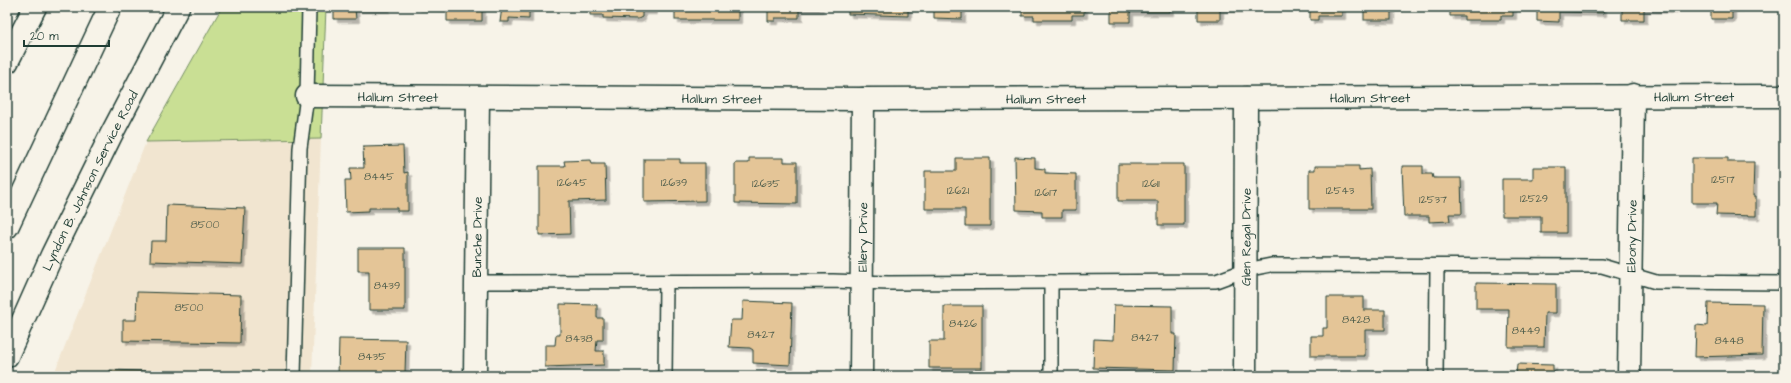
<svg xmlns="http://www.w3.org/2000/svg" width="1791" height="383" font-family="'Architects Daughter',sans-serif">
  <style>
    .built { fill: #f1e5d0 }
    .green { fill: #c9df94; stroke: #748e64 }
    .building { fill: #e4c597; stroke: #1f3d34; filter: url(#shadow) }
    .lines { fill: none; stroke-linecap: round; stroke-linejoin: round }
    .service-casing { stroke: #1f3d34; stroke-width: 16 }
    .minor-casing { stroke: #1f3d34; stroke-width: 25 }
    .secondary-casing { stroke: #1f3d34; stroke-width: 25 }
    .motorway-casing { stroke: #1f3d34; stroke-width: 25 }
    .service { stroke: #f7f3e8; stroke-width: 13 }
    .minor { stroke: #f7f3e8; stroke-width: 22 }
    .secondary { stroke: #f7f3e8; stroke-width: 22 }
    .motorway { stroke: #f7f3e8; stroke-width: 22 }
    .labels { text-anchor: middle; stroke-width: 3.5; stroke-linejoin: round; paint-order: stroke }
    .number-label { font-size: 11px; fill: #505f4d }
    .street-label { font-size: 13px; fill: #1f3d34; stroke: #f7f3e8 }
  </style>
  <defs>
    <filter id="shadow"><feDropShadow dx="3.5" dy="3.5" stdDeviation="0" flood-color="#0004"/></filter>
  </defs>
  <rect width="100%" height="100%" fill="#f7f3e8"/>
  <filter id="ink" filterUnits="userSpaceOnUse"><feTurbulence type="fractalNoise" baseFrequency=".025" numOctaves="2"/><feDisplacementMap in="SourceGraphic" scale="8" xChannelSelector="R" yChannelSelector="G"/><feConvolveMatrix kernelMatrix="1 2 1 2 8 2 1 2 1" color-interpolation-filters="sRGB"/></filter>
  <g filter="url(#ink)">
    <polygon class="built" points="321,139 312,376 53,376 146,142"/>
    <polygon class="green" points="222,7 326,7 321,139 146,142"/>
    <g class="building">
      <polygon points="334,7 386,7 387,9 355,9 356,19 334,19"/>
      <polygon points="417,7 482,7 482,21 447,21 447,8"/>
      <polygon points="502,7 529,7 529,19 509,18 509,22 500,22"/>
      <polygon points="590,7 653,7 653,11 642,11 642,17 638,19 603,18 603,15 590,15"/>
      <rect x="675" y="7" width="63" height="13"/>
      <polygon points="768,7 820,7 820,9 799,9 799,18 775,18 775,21 768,21"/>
      <polygon points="848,7 908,7 908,16 848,14"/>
      <polygon points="934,7 962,7 962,19 934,18"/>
      <polygon points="1022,7 1084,7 1084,15 1072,15 1072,20 1034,20 1034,16 1022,16"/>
      <polygon points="1111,7 1170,7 1170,12 1130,12 1130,22 1111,22"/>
      <polygon points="1198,7 1250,7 1250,9 1220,9 1220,20 1198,20"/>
      <polygon points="1310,7 1342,7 1342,16 1318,16 1318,20 1310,20"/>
      <rect x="1364" y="7" width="27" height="13"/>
      <polygon points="1450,7 1513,7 1513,16 1501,16 1501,20 1464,20 1464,16 1450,16"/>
      <polygon points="1537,7 1603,7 1603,13 1559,12 1559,22 1537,21"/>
      <polygon points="1622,7 1674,7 1674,10 1644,9 1644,20 1622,20"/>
      <polygon points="1711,7 1740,7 1740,8 1732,8 1732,19 1711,19"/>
      <polygon points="403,146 404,173 408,172 408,211 397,211 397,208 369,208 369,211 346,212 345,180 351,180 350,168 364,168 363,147"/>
      <polygon points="1015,157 1035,158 1035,168 1045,169 1045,173 1076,174 1076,210 1062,210 1062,217 1042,217 1042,211 1016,210"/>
      <rect x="1783" y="157" width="1" height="39"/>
      <polygon points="749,158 784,158 784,162 797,162 797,204 735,203 735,163 749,163"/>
      <polygon points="956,158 990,158 990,226 965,226 965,209 925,209 925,171 956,171"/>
      <polygon points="1692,158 1728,158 1728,162 1754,162 1753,196 1756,196 1756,216 1716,215 1717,203 1692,203"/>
      <polygon points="644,159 680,159 680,163 705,163 705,201 644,202"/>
      <polygon points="591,160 592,164 605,164 606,200 569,201 570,234 539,235 539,166 565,166 564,161"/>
      <polygon points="1118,164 1184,164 1184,225 1158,225 1158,201 1118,201"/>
      <polygon points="1315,166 1359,166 1359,170 1370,169 1371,209 1309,209 1309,170 1315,170"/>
      <polygon points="1402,166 1423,166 1423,174 1432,174 1433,178 1461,178 1462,214 1449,214 1450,221 1429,222 1429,216 1404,216"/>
      <polygon points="1533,167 1566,167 1566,233 1541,233 1541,216 1502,216 1502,179 1533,179"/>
      <polygon points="167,205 245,208 242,264 150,261 151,241 166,241"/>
      <polygon points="358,248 405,248 405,310 369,310 369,271 358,271"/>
      <polygon points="1476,283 1556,284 1556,313 1545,313 1544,347 1508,347 1509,309 1476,309"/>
      <polygon points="137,292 241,295 240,343 123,341 123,320 136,320"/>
      <polygon points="1327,297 1364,297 1364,310 1385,310 1385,330 1365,330 1365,356 1311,356 1311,336 1323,336 1323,328 1327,328"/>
      <polygon points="743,301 792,303 790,365 753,363 753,350 750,348 729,347 731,320 742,320"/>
      <polygon points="1708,303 1763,304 1762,355 1695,357 1696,325 1707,326"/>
      <polygon points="560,304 597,305 597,318 603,318 603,340 597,340 596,351 604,351 604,365 545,367 545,345 555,345 556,335 560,335"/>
      <polygon points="1114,305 1172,306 1172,334 1176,334 1175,370 1093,368 1094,339 1113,340"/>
      <polygon points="944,306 982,306 982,368 929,368 929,341 944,341"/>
      <polygon points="339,339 406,340 405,373 392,372 392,376 338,376"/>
      <polygon points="1517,364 1553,365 1553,376 1516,376"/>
      <polygon points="110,370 239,374 239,376 110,376"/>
    </g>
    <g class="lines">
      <defs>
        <g id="service">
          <polyline points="475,282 833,281 888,283 1216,281 1246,270 1271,265 1602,266 1656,282 1784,283"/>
          <polyline points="294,376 300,148 307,96 309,7"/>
          <polyline points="665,376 666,282"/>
          <polyline points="1051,376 1051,282"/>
          <polyline points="1436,376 1437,267"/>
        </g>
        <g id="minor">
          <path id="s1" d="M307,96L863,99L1784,96"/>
          <path id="s2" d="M475,376L478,98"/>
          <path id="s3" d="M861,376L863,99"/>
          <path id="s4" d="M1245,376L1246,98"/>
          <path id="s5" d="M1629,376L1633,95"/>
        </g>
        <g id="secondary">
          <path id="s6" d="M7,356L52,255L111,135L178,7"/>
        </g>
        <g id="motorway">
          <polyline points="7,62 35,7"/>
          <polyline points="7,227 110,7"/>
        </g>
      </defs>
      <use href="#service" class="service-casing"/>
      <use href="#minor" class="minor-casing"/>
      <use href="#secondary" class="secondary-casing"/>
      <use href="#motorway" class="motorway-casing"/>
      <use href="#service" class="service"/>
      <use href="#minor" class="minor"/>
      <use href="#secondary" class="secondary"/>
      <use href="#motorway" class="motorway"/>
    </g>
  </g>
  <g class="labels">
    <g class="number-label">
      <text x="379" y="180">8445</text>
      <text x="1723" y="183">12517</text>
      <text x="572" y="186">12645</text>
      <text x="674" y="186">12639</text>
      <text x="766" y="187">12635</text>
      <text x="1151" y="187">12611</text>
      <text x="958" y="194">12621</text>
      <text x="1340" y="194">12543</text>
      <text x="1046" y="196">12617</text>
      <text x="1534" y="202">12529</text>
      <text x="1433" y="203">12537</text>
      <text x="205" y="228">8500</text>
      <text x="387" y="289">8439</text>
      <text x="189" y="311">8500</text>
      <text x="1356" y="323">8428</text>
      <text x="963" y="327">8426</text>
      <text x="1526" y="334">8449</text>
      <text x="761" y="338">8427</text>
      <text x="1145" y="341">8427</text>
      <text x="579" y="342">8438</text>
      <text x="1729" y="344">8448</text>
      <text x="372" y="360">8435</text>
    </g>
    <g class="street-label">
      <text dy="5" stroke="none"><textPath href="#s1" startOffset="1387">Hallum Street</textPath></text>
      <text dy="5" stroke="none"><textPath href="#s1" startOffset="91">Hallum Street</textPath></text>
      <text dy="5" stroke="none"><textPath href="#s1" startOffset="1063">Hallum Street</textPath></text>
      <text dy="5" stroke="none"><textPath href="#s1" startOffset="415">Hallum Street</textPath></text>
      <text dy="5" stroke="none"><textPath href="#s1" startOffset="739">Hallum Street</textPath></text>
      <text dy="5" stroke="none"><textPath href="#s6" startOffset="194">Lyndon B. Johnson Service Road</textPath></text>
      <text dy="5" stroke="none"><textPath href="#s5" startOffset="140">Ebony Drive</textPath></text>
      <text dy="5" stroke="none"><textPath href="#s2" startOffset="139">Bunche Drive</textPath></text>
      <text dy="5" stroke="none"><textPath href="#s3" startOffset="139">Ellery Drive</textPath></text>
      <text dy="5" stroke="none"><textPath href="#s4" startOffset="139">Glen Regal Drive</textPath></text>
    </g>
  </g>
  <rect width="1791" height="383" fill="none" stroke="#f7f3e8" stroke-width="24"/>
  <rect x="12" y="12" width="1767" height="359" fill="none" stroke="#1f3d34" stroke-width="1.5" filter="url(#ink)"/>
  <path d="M24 40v6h85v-6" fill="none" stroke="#1f3d34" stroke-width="2"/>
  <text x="30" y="40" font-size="12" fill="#1f3d34" stroke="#f7f3e8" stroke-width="3" paint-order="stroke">20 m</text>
</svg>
